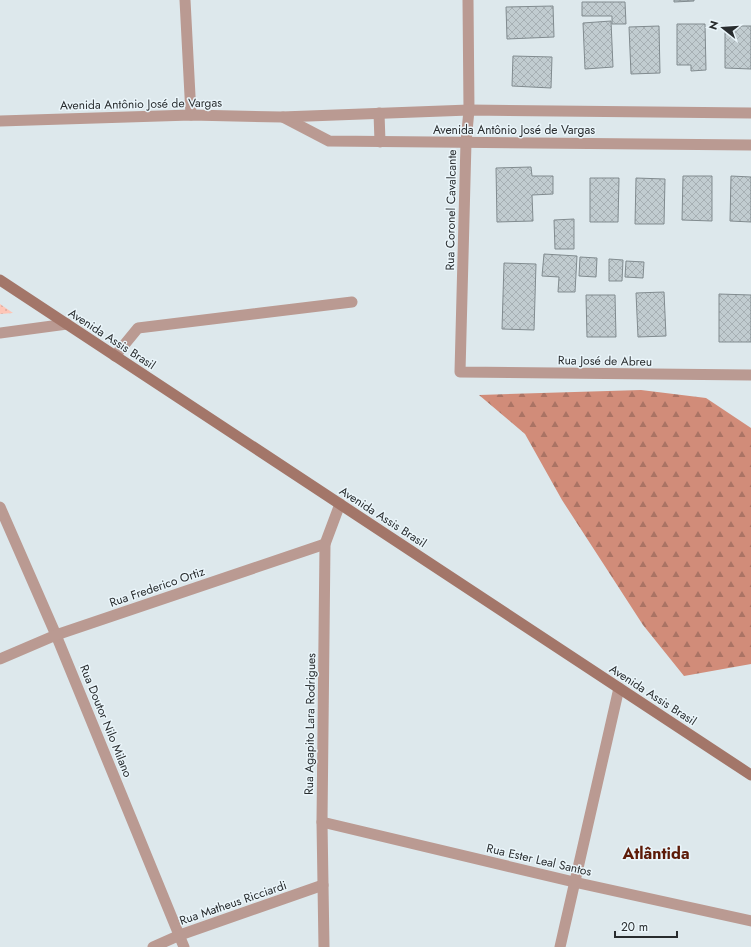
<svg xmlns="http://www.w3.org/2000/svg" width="751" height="947" font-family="Jost,sans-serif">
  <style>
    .grass { fill: url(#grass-dots) }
    .forest { fill: url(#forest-firs) }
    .building { fill: url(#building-cross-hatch); stroke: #818b8f }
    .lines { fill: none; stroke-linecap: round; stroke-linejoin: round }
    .minor { stroke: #ba9a92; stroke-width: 11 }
    .secondary { stroke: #a37669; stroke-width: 11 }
    .labels { text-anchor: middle; stroke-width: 3; stroke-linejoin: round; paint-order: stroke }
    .street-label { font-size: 12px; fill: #282c2e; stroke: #eaf5fa }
    .district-label { font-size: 16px; font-weight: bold; fill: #5d1b08; stroke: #eaf5fa }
  </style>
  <defs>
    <pattern id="grass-dots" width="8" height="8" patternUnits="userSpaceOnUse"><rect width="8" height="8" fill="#fec6b7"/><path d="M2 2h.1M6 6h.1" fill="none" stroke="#daaa9e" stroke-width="1.8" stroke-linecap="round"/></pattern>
    <pattern id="forest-firs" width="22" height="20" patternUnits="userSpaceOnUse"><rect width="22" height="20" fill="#d18c79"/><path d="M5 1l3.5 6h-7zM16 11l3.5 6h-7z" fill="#aa7364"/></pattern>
    <pattern id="building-cross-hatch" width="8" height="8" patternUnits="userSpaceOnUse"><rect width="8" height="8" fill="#c1ccd0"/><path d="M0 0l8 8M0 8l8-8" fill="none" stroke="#a6afb3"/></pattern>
  </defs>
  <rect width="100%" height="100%" fill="#dde8ec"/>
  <polygon class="grass" points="0,304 13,313 0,314"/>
  <polygon class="forest" points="641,390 706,398 751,428 751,664 684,676 643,625 562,500 525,434 479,395"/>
  <g class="building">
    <polygon points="674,0 694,0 694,1 674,2"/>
    <polygon points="582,2 625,2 626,24 612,24 612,16 582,16"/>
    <polygon points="553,6 554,37 507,39 506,7"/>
    <polygon points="611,21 613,67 585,69 583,23"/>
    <polygon points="677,24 705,24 706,70 691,71 691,65 677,65"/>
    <polygon points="659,26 660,73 631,74 629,27"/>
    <polygon points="725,26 751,26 751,69 725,68"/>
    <polygon points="513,56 552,57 551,88 512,86"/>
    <polygon points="531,167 532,176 553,176 553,194 532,195 533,221 497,222 496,168"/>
    <polygon points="683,176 712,176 712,221 682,220"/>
    <polygon points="731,176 751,177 751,222 730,221"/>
    <polygon points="590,178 619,178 618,222 590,222"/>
    <polygon points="636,178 665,179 664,224 635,224"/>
    <polygon points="574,219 574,249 555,249 554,220"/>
    <polygon points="544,254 577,256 575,292 558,292 559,277 542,276"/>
    <polygon points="580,257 597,258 596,277 579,276"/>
    <polygon points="609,259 623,260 622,281 609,281"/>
    <polygon points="626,261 644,262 643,278 625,277"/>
    <polygon points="504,263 536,264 534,330 502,329"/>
    <polygon points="664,292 666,336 638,337 636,293"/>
    <polygon points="719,294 751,295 751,342 719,342"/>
    <polygon points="586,295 615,295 616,337 587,337"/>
  </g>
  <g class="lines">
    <g class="minor">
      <polyline points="185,0 191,115"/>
      <polyline points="468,0 469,110 466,142 460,372 751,375"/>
      <polyline points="379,113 380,142"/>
      <polyline points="283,117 329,141 751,145"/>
      <polyline points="0,121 191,115 282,117 469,110 751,113"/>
      <polyline points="0,333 67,324"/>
      <polyline points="115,356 138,328 352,302"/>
      <polyline points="0,507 56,635 184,947"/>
      <polyline points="0,659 56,635 325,544"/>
      <polyline points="322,822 574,882 751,921"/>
      <polyline points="153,947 180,935 323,885"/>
      <polyline points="324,947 322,822 325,544 340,504"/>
      <polyline points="560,947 619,688"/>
    </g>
    <polyline class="secondary" points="0,280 751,775"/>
  </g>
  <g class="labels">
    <g class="street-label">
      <text transform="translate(141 104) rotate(-1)" y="4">Avenida Antônio José de Vargas</text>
      <text x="514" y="134">Avenida Antônio José de Vargas</text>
      <text transform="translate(451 210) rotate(-89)" y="4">Rua Coronel Cavalcante</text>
      <text transform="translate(112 339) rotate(33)" y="4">Avenida Assis Brasil</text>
      <text transform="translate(605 361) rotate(1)" y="4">Rua José de Abreu</text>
      <text transform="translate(383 517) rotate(33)" y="4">Avenida Assis Brasil</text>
      <text transform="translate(157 587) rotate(-19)" y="4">Rua Frederico Ortiz</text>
      <text transform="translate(653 695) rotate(33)" y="4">Avenida Assis Brasil</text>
      <text transform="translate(106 721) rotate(68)" y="4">Rua Doutor Nilo Milano</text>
      <text transform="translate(310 724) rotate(-89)" y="4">Rua Agapito Lara Rodrigues</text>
      <text transform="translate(539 860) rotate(13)" y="4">Rua Ester Leal Santos</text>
      <text transform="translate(233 903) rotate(-19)" y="4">Rua Matheus Ricciardi</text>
    </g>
    <g class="district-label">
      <text x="656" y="859">Atlântida</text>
    </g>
  </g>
  <g transform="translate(723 28) rotate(287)" stroke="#eaf5fa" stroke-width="3" paint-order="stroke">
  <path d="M0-3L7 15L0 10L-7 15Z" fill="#282c2e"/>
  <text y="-6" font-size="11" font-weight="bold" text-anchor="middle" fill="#282c2e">N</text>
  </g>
  <path d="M615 931v6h62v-6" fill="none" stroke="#282c2e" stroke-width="2"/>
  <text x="621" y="931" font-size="12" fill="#282c2e" stroke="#eaf5fa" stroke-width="3" paint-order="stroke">20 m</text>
</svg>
